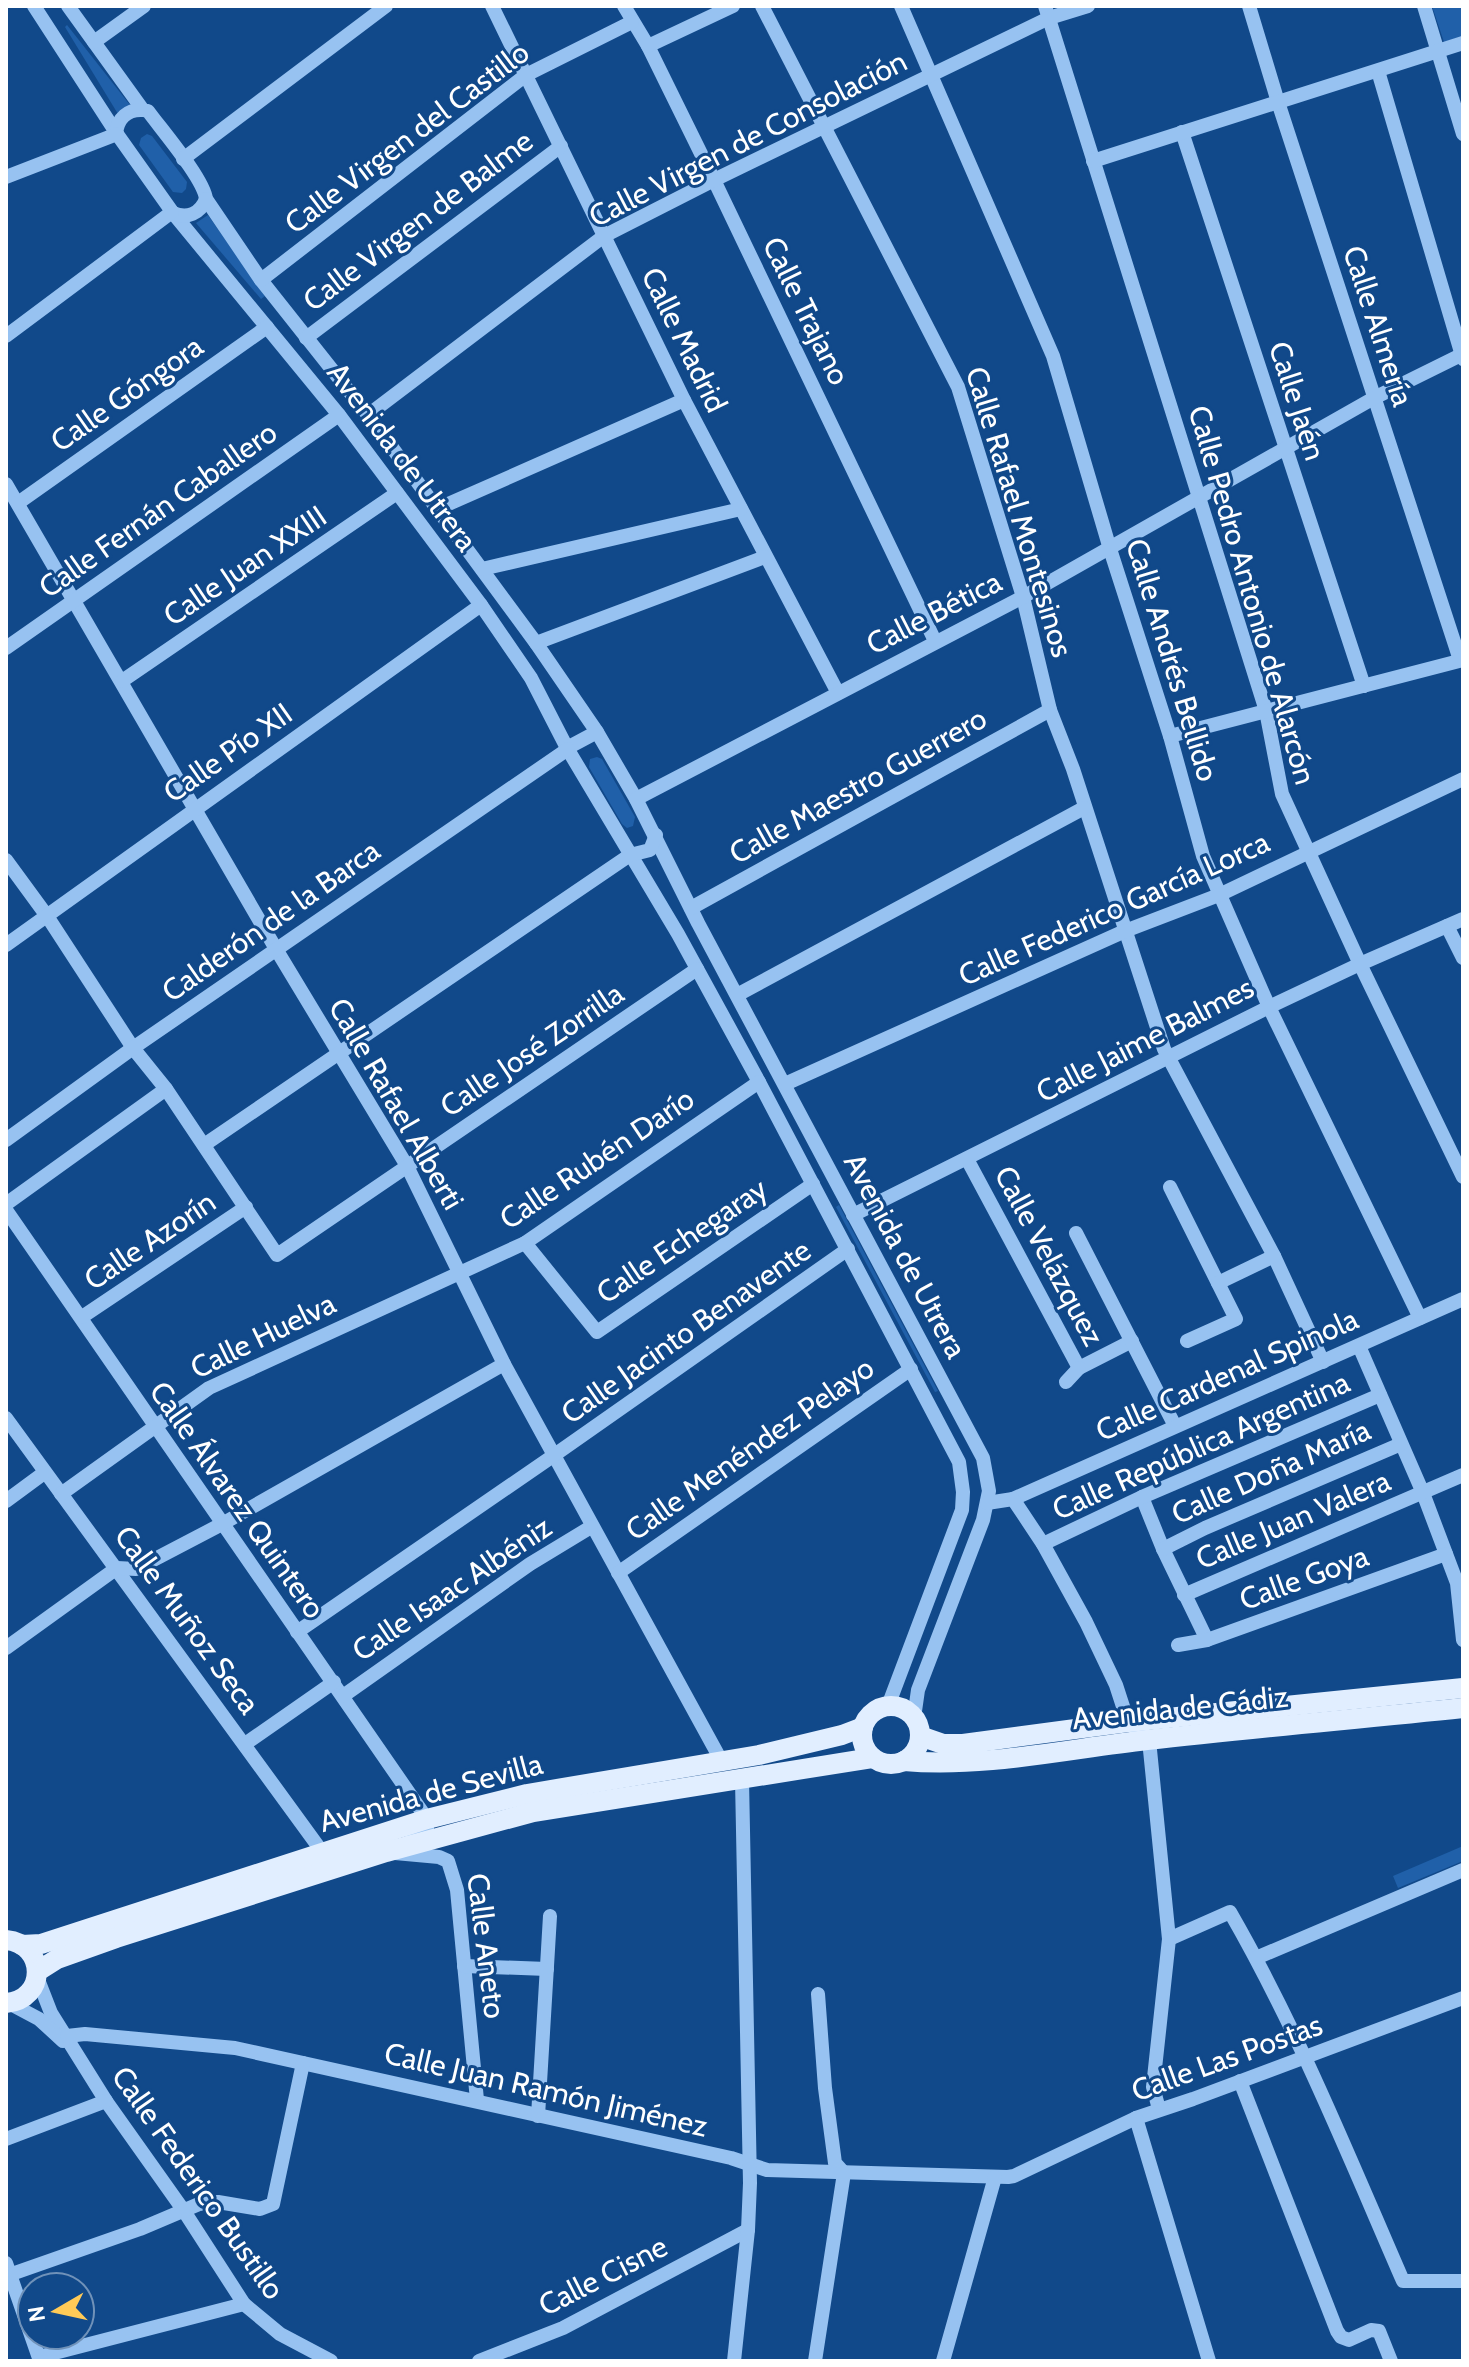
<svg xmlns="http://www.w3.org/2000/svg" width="1469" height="2367" font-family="Cabin,sans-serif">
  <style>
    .green { fill: #2060a9 }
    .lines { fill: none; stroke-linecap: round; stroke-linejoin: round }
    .minor { stroke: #97c2f1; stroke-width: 14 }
    .major { stroke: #e1eeff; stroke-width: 20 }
    .labels { text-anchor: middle; stroke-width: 6; stroke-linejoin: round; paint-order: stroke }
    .street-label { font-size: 30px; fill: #fff; stroke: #11498a }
  </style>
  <rect width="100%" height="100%" fill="#11498a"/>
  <g class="green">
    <polygon points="1432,6 1463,6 1463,36 1444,42"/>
    <polygon points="67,25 130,105 118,114 65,27"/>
    <polygon points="147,134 152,136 187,182 186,189 182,193 173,192 139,145 141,138"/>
    <polygon points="208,215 265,296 261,299 196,223"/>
    <polygon points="597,757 602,759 635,817 633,826 627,828 622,824 589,767 590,759"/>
    <polygon points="839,1205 938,1391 935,1392 836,1207"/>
    <polygon points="1463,1846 1463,1861 1398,1888 1393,1876"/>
  </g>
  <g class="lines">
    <g class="minor">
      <polyline points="34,6 117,134 173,213 339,415 481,605 531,678 567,748 678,934 759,1082 959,1462 963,1492 962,1510 888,1706"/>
      <path d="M68,6L143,110L148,111C161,129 204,179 206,199L261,280L368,415L536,643L597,732L636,799L698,923L983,1458L989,1491L983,1520L918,1690L914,1718"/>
      <polyline points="492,6 684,400 838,693"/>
      <polyline points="624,6 648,46 714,180 935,641"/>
      <polyline points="762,6 958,387 1023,597 1050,710 1073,769 1164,1049 1274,1256 1323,1362"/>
      <polyline points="901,6 1053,356 1110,549 1170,736 1203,856 1269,1007 1420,1318"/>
      <polyline points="1045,6 1266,711 1282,794 1360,964 1463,1177"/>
      <polyline points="1249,6 1278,102 1460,660"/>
      <polyline points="1424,6 1463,134"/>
      <polyline points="94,42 144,6"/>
      <polyline points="648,46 733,6"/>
      <polyline points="1378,71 1463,359"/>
      <polyline points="1182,132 1364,686"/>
      <path d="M116,133C118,118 128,109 143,110"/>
      <polyline points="183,159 386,6"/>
      <polyline points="1093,161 1463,43"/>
      <polyline points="6,177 117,134"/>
      <path d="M173,213C187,219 200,214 206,199"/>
      <polyline points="261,280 526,75 632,22"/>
      <polyline points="6,336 172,212"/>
      <polyline points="306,338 561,146"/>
      <polyline points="368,415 604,236 714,180 1049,18 1088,6"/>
      <polyline points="6,484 276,949 407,1166 504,1364 722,1762"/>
      <polyline points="18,503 267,327"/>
      <polyline points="437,509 684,400"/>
      <polyline points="482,569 741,509"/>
      <polyline points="536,643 765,557"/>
      <polyline points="6,648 339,415"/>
      <polyline points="122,681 397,493"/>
      <polyline points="1170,736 1463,660"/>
      <polyline points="567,748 597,732"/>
      <polyline points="636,799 1023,597 1374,398 1463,354"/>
      <polyline points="6,860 47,916 133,1048 166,1089 277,1255 697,969"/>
      <polyline points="691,908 1050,710"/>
      <polyline points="1447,926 1463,958"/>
      <polyline points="6,945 481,605"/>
      <polyline points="737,995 1084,808"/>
      <polyline points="785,1084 1125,931 1219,895 1463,779"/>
      <polyline points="6,1140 133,1048 568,749"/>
      <polyline points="204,1145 630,855 650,850 656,835"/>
      <polyline points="967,1159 1079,1368 1132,1341"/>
      <polyline points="1170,1187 1236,1319 1187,1341"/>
      <polyline points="6,1204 166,1089"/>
      <polyline points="6,1210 427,1819 427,1832 411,1839"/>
      <polyline points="853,1215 1269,1007 1360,964 1463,919"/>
      <polyline points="1076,1233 1175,1426"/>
      <polyline points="525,1243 597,1332 813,1184"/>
      <polyline points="1218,1283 1274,1256"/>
      <polyline points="82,1317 246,1207"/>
      <polyline points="1359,1346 1423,1493 1457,1583 1463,1640"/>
      <polyline points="1066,1382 1079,1368"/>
      <polyline points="6,1418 323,1853"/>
      <polyline points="61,1494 209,1388 525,1243 759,1082"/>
      <polyline points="1142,1497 1163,1549 1207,1640"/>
      <polyline points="1013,1499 1463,1299"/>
      <polyline points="6,1501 44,1473"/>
      <polyline points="987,1503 1013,1499 1043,1544 1086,1622 1116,1685 1128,1722 1149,1740 1169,1939 1153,2087 1159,2109"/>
      <polyline points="1043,1544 1142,1497 1380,1395"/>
      <polyline points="1163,1549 1205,1528 1401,1444"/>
      <polyline points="618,1573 911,1369"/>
      <polyline points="1184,1595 1463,1475"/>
      <polyline points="297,1632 553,1456 848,1249"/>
      <polyline points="1178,1645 1207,1640 1446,1554"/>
      <polyline points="6,1648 117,1568 136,1569 222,1524 504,1364"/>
      <polyline points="343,1696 530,1564 591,1527"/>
      <polyline points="245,1744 334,1682"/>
      <polyline points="395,1853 439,1857 448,1861 457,1890 477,2100"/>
      <path d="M1169,1939L1230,1912C1298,2030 1349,2157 1403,2281H1463"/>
      <polyline points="1256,1958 1463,1870"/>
      <polyline points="464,1966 547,1969"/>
      <polyline points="37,1977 51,2013 106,2101 184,2211 244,2304 280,2334 331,2361"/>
      <polyline points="9,2003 39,2019 63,2041"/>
      <polyline points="67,2036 85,2034 235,2048 731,2158 767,2170 1008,2177 1014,2176 1136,2118 1193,2099 1463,1998"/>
      <polyline points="1240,2081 1337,2331 1341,2337 1349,2340 1371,2330 1379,2331 1391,2361"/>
      <polyline points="538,2116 550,1916"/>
      <polyline points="1136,2118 1209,2361"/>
      <polyline points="6,2139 106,2101"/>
      <polyline points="6,2263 40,2361"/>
      <polyline points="6,2276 140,2229 199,2204 218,2202 260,2209 273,2204 303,2063"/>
      <polyline points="39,2357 244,2304"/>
      <polyline points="479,2361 563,2328 748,2230"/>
      <polyline points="734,2361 748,2230 750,2183 742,1780"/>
      <polyline points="815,2361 844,2173 835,2163 825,2088 818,1994"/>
      <polyline points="943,2361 995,2177"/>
    </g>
    <g class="major">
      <circle cx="891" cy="1735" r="29"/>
      <polyline points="920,1736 943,1744 963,1744 1128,1722 1463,1688"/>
      <path d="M904,1761C984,1768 1067,1749 1147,1740C1252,1728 1358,1719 1463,1708"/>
      <path d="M6,1940C47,1944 47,2000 6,2003"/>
      <polyline points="22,1945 41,1944 427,1819 527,1794 759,1755 842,1735 863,1727"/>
      <polyline points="38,1971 57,1959 116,1938 386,1852 533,1812 872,1758"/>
    </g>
  </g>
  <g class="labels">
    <g class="street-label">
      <text transform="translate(407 138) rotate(-37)" y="10">Calle Virgen del Castillo</text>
      <text transform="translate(748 139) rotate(-27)" y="10">Calle Virgen de Consolación</text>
      <text transform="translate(418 221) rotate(-37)" y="10">Calle Virgen de Balme</text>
      <text transform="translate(806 311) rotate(64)" y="10">Calle Trajano</text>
      <text transform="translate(1378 326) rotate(72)" y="10">Calle Almería</text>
      <text transform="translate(684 340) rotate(64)" y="10">Calle Madrid</text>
      <text transform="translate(127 394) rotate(-35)" y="10">Calle Góngora</text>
      <text transform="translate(1297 401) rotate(72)" y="10">Calle Jaén</text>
      <text transform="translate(402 457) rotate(53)" y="10">Avenida de Utrera</text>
      <text transform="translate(158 510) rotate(-35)" y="10">Calle Fernán Caballero</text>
      <text transform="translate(1019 512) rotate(73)" y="10">Calle Rafael Montesinos</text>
      <text transform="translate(245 566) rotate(-34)" y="10">Calle Juan XXIII</text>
      <text transform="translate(1252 595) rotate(74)" y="10">Calle Pedro Antonio de Alarcón</text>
      <text transform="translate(934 613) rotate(-27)" y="10">Calle Bética</text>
      <text transform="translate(1172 660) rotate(73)" y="10">Calle Andrés Bellido</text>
      <text transform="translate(228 753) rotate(-35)" y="10">Calle Pío XII</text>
      <text transform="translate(858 786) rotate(-29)" y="10">Calle Maestro Guerrero</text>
      <text transform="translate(1114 909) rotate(-24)" y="10">Calle Federico García Lorca</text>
      <text transform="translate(271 921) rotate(-35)" y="10">Calderón de la Barca</text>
      <text transform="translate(1145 1040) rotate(-27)" y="10">Calle Jaime Balmes</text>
      <text transform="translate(532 1050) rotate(-34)" y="10">Calle José Zorrilla</text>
      <text transform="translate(396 1104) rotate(60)" y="10">Calle Rafael Alberti</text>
      <text transform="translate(597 1159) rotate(-34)" y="10">Calle Rubén Darío</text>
      <text transform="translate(150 1241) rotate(-34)" y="10">Calle Azorín</text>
      <text transform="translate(682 1241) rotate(-34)" y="10">Calle Echegaray</text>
      <text transform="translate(905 1256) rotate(62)" y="10">Avenida de Utrera</text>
      <text transform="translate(1049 1256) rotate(62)" y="10">Calle Velázquez</text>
      <text transform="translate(686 1332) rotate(-35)" y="10">Calle Jacinto Benavente</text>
      <text transform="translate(263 1336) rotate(-26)" y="10">Calle Huelva</text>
      <text transform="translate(1227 1375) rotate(-24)" y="10">Calle Cardenal Spinola</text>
      <text transform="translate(1201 1446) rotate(-24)" y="10">Calle República Argentina</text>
      <text transform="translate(750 1449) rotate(-35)" y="10">Calle Menéndez Pelayo</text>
      <text transform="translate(1271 1472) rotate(-24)" y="10">Calle Doña María</text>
      <text transform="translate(237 1500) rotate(55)" y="10">Calle Álvarez Quintero</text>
      <text transform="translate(1293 1520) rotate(-23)" y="10">Calle Juan Valera</text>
      <text transform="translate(1304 1578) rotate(-20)" y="10">Calle Goya</text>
      <text transform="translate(452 1589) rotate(-34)" y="10">Calle Isaac Albéniz</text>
      <text transform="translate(187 1620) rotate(54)" y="10">Calle Muñoz Seca</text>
      <text transform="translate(1180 1708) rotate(-6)" y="10">Avenida de Cádiz</text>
      <text transform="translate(431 1793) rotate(-15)" y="10">Avenida de Sevilla</text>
      <text transform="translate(486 1946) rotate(83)" y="10">Calle Aneto</text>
      <text transform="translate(1227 2058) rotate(-20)" y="10">Calle Las Postas</text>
      <text transform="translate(546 2090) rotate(13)" y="10">Calle Juan Ramón Jiménez</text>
      <text transform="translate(198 2183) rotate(55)" y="10">Calle Federico Bustillo</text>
      <text transform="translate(603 2276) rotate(-27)" y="10">Calle Cisne</text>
    </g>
  </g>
  <rect width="1469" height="2367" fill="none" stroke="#ffffff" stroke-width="16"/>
  <g transform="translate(56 2311) rotate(261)"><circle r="38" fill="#11498a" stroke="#7092b9" stroke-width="2"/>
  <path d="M0-6L14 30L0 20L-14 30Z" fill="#ffca57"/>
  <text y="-12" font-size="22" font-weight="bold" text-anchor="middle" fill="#ffffff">N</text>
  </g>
</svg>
